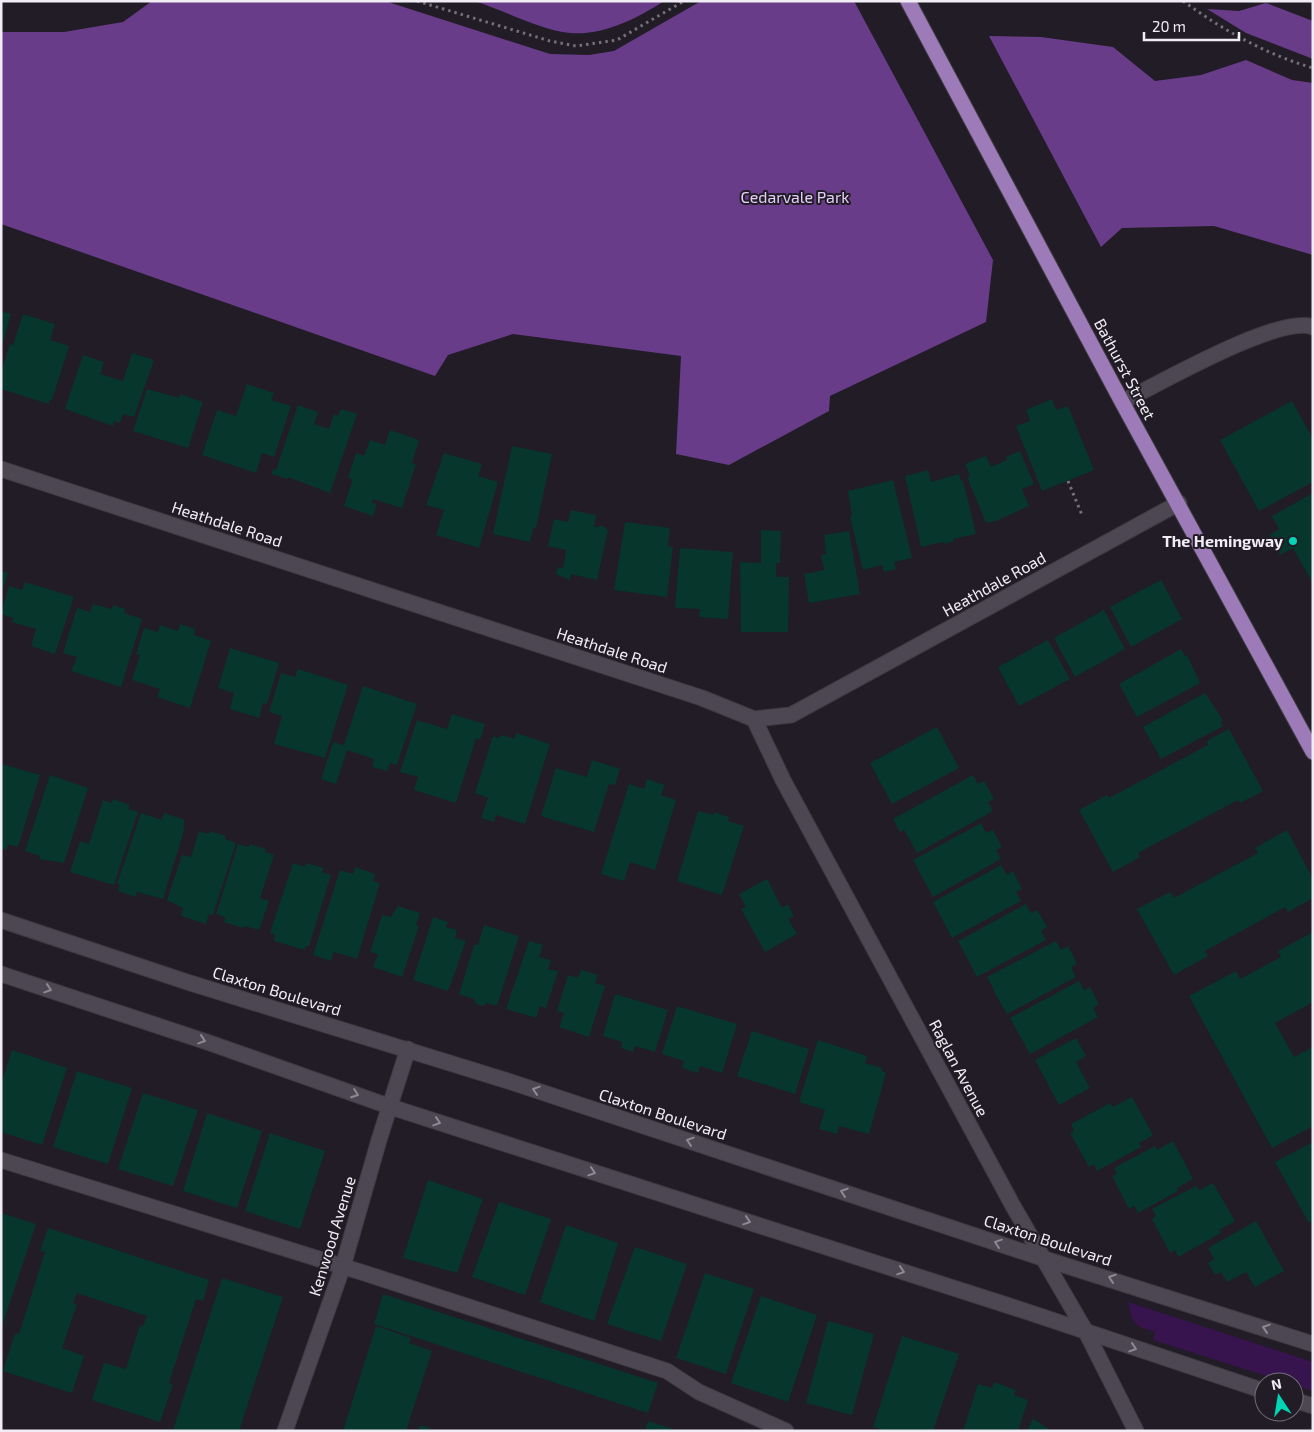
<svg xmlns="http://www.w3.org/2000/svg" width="1314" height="1432" font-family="'Exo 2',sans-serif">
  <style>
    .green { fill: #37144e }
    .forest { fill: #683c89 }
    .building { fill: #07362d }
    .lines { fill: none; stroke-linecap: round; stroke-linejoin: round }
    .minor-casing { stroke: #3e3a42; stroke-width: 17 }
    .major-casing { stroke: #3e3a42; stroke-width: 17 }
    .path { stroke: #747079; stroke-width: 3; stroke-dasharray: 2.5 4; stroke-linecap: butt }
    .minor { stroke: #4d4753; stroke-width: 15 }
    .major { stroke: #9c7bb8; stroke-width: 15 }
    .oneway { stroke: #8f8994 }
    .poi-dot { fill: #01d5b6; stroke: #211c26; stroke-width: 2 }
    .labels { text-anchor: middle; stroke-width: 4; stroke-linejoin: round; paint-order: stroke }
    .park-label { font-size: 16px; fill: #e5cffa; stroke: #211c26 }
    .street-label { font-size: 16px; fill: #f1edf5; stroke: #211c26 }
    .poi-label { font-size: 16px; font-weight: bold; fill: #f1edf5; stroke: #211c26; text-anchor: end }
  </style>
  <rect width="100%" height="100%" fill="#211c26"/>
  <path class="green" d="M1128,1302L1313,1362V1391L1294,1385V1382H1285L1153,1340L1155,1332C1132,1325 1133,1324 1128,1302Z"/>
  <g class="forest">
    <polygon points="152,1 385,1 550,54 589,55 614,51 701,1 854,1 993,260 986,322 830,396 829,411 729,465 676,454 681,356 513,334 448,355 435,376 1,224 1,32 64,32 123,22"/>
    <path d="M474,1H664C638,18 603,36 570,33C539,30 504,10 474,1Z"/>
    <polygon points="1266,3 1313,21 1313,59 1246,33 1207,9 1239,11"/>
    <polygon points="989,36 1041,37 1113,47 1155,81 1201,75 1246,60 1292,80 1313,83 1313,255 1214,226 1122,228 1101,247"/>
  </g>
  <g class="building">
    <polygon points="1,311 11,314 2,345 1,345"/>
    <polygon points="23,314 55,324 50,340 69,346 52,400 50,400 49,404 1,389 1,372 10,344 13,345"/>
    <polygon points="132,353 154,360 134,417 123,414 120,423 114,421 113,426 65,409 83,355 104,362 100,374 123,381"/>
    <polygon points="247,384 274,393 271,400 291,406 274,457 262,453 256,473 202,455 217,410 236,416"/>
    <polygon points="147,389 179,398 180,394 203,402 188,448 133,431"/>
    <polygon points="1052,399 1056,410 1068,406 1094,470 1042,491 1016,426 1030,421 1026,410"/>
    <polygon points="1292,401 1313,439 1313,482 1259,511 1220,440"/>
    <polygon points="298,405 318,412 314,424 329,429 334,414 338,416 341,409 357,414 330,493 288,477 287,479 271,474 273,469 276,470"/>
    <polygon points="390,430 419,440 412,463 416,464 402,508 373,499 372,503 377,504 373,516 344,506 353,479 348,478 356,453 364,456 370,440 385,445"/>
    <polygon points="512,446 552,454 536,528 534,527 530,542 493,534"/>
    <polygon points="1020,451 1034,484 1022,489 1029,506 996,521 986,523 967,477 970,476 965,464 986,456 991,467 1007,460 1006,457"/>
    <polygon points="444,453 482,464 478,476 498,482 479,548 436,535 444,510 426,505"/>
    <polygon points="928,470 931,482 959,474 961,481 963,481 976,534 953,539 954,541 944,544 943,542 921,547 905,476"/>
    <polygon points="893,480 912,558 894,562 896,569 884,572 882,565 863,570 850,517 852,516 848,491"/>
    <polygon points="1313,493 1313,584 1293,548 1280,555 1269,535 1279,529 1272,516"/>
    <polygon points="571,510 596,515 594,527 603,526 608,530 597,580 571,574 570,580 556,574 558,567 563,568 566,550 548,546 554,519 568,522"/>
    <polygon points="625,522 670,528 668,546 673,547 667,597 614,590"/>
    <polygon points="761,530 781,531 780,563 776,563 776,574 777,577 789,577 788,632 741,632 740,562 761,563"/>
    <polygon points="849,531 860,594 809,603 804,574 824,570 821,555 826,554 824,535"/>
    <polygon points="680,548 733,552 728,619 699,617 700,609 675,608"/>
    <polygon points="1,571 8,573 2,591 1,591"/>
    <polygon points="1161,580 1182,619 1131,647 1110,607"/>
    <polygon points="25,582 74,597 55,654 31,646 36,629 12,622 13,618 1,614 9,586 22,590"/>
    <polygon points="93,604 112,609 113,605 125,609 124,613 142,619 121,687 71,671 77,657 63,653 77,608 90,612"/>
    <polygon points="1104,610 1125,649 1075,677 1054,638"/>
    <polygon points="180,624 195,629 194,635 211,641 190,708 157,697 160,689 132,680 140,655 136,654 144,628 158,632 160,625 178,631"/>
    <polygon points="1048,640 1070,679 1019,706 998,667"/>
    <polygon points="230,648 279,663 267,704 263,703 259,718 230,709 234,693 218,688"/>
    <polygon points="1181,649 1185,656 1187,655 1200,683 1137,717 1119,684"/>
    <polygon points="298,669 348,685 325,758 274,744 282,716 269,712 281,673 295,677"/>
    <polygon points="363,686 417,704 397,765 390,763 387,771 372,767 374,759 347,750 336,784 321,779 333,742 344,745"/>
    <polygon points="1205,693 1223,720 1221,722 1223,726 1161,759 1143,727"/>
    <polygon points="452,714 485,724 480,740 476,738 456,803 414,790 418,777 400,772 417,720 447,729"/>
    <polygon points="937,727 959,768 892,804 870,763"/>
    <polygon points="1229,729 1263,791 1240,803 1238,800 1138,853 1140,857 1113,872 1079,810 1107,795 1109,798 1208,745 1207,741"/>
    <polygon points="516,733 550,744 525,824 496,815 494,822 481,818 488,798 475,793 493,736 498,738 502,735 514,739"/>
    <polygon points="592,760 620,769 615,785 609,784 594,832 541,816 556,768 587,777"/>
    <polygon points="2,764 40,775 18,847 8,844 7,850 1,848"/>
    <polygon points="50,775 88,788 64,863 39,859 40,856 25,851"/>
    <polygon points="973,775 978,784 984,781 994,799 988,802 993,811 917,853 904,830 900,832 893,819"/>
    <polygon points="647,779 665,785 661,795 676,800 655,870 630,862 624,881 601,874 629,784 644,789"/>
    <polygon points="113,799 130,805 128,809 138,812 114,885 70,872 80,841 89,844 103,800 112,803"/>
    <polygon points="698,811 714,815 714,812 729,817 728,821 744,826 722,895 677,881"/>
    <polygon points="141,813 162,820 164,813 185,820 183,827 185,827 163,899 137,892 136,897 118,891 120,885 117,884"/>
    <polygon points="981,823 986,833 993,830 1002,847 996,850 1001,859 933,897 913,860"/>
    <polygon points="1287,830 1313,879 1313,898 1288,912 1285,907 1205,951 1208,956 1174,975 1137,909 1170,892 1174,898 1258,853 1255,848"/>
    <polygon points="199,831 209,834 210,831 226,836 225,839 236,843 213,915 209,914 206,924 181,916 183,908 167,900 182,855 191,857"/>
    <polygon points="238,844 249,847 250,844 266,849 265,852 274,855 260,898 269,901 259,930 244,926 243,928 224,922 226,918 216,914"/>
    <polygon points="293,863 305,867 306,863 324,868 322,872 331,875 309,946 306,946 305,950 274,941 275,935 270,933"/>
    <polygon points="1001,865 1007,875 1013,871 1022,889 1016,892 1021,901 952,938 933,902"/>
    <polygon points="355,867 375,874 373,881 380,883 357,959 334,952 331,961 313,955 340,870 353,874"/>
    <polygon points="767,879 782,908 788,904 794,916 788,919 797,934 765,952 741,909 746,907 739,894"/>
    <polygon points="1026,904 1031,913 1037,910 1047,927 1041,931 1046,940 977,977 958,941"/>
    <polygon points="398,906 420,913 416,925 419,926 402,977 373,967 378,954 370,952 382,915 391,917"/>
    <polygon points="433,917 448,922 446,927 457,930 455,938 466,941 448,991 413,980"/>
    <polygon points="484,925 519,936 497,1006 487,1003 483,1006 476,1004 474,999 459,994 474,945 478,945"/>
    <polygon points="1313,932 1313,1002 1275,1023 1294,1057 1313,1047 1313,1126 1272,1148 1189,996 1236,971 1240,979 1281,957 1278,951"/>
    <polygon points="529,941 543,945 539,957 551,960 548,969 558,971 546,1008 540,1006 536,1018 506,1009"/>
    <polygon points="1056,941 1061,950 1068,946 1077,964 1071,967 1076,977 1007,1014 993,990 994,990 987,977"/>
    <polygon points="581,970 598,975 595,983 605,986 589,1037 559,1027 564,1013 557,1011 568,975 578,978"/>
    <polygon points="1079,981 1084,990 1090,987 1099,1004 1093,1008 1098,1017 1030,1054 1010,1018"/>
    <polygon points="615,994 668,1010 655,1052 635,1046 633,1052 621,1048 622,1042 603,1036"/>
    <polygon points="677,1006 737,1024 722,1073 700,1066 698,1073 682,1068 684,1061 662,1054"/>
    <polygon points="752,1031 809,1049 795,1094 737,1076"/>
    <polygon points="1076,1038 1086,1056 1076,1062 1090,1088 1059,1105 1035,1060"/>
    <polygon points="818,1040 867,1056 865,1063 882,1068 881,1070 886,1073 869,1134 839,1126 837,1134 819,1129 825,1110 799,1102"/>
    <polygon points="12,1050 67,1068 42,1145 1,1132 1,1084"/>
    <polygon points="77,1071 132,1088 108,1164 53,1147"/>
    <polygon points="143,1093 198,1110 173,1186 118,1169"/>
    <polygon points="1132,1097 1153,1135 1139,1143 1141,1147 1097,1171 1094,1164 1089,1167 1070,1133 1074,1131 1071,1124 1110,1103 1113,1107"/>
    <polygon points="207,1113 262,1131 237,1208 183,1191"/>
    <polygon points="270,1133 325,1151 300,1229 245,1211"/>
    <polygon points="1173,1141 1193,1179 1177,1188 1178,1191 1138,1213 1134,1206 1129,1209 1112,1176 1117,1174 1114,1168 1155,1146 1157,1150"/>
    <polygon points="1313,1142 1313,1221 1309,1223 1275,1162"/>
    <polygon points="428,1180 483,1199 457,1273 403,1258"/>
    <polygon points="1213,1183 1235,1221 1219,1230 1221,1233 1178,1257 1175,1250 1170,1253 1152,1219 1156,1216 1152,1209 1196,1186 1199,1190"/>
    <polygon points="499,1202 551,1219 525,1295 472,1277"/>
    <polygon points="1,1213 36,1224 2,1326 1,1326"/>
    <polygon points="1256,1221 1284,1271 1255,1287 1246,1272 1227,1282 1221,1272 1215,1275 1208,1263 1214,1259 1208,1248"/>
    <polygon points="566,1225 618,1243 594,1321 540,1302"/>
    <polygon points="48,1228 209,1280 203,1301 196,1299 169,1383 173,1384 160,1422 92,1400 104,1363 126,1369 140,1325 143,1326 147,1316 77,1293 73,1303 77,1304 62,1348 84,1356 72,1393 3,1371 15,1333 19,1334 45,1252 40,1251"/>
    <polygon points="635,1247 687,1264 661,1341 607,1324"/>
    <polygon points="705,1273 754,1289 726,1374 676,1358"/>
    <polygon points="222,1278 283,1297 239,1431 175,1431 173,1430"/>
    <polygon points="383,1294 658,1383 648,1413 374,1324"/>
    <polygon points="761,1296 817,1315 788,1402 731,1383"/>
    <polygon points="828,1321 874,1334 852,1415 806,1403"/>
    <polygon points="376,1326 411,1338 409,1343 432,1351 406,1431 343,1431"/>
    <polygon points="902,1336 959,1354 933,1431 886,1431 873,1427"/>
    <polygon points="994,1382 1016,1390 1014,1395 1028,1400 1018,1431 963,1431 978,1384 992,1388"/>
    <polygon points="1033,1418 1051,1431 1027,1431"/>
    <polygon points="648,1421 676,1430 676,1431 645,1431"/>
    <polygon points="420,1425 430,1428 430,1431 418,1431"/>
  </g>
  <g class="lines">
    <defs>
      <g id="minor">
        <path d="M1122,402C1157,385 1279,314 1313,327"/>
        <polyline points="1,469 702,698 754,719 791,715 1179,503"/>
        <polyline points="754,719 783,780 1013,1206 1086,1332 1136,1431"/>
        <polyline points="1,920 187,982 511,1082 1045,1259 1313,1344"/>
        <polyline points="1,974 207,1042 391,1107 1025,1311 1264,1391"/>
        <polyline points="1,1160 364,1273 667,1371 699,1392 786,1431"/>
        <polyline points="1294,1400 1313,1406"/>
        <polyline points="285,1431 343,1266 379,1140 408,1049"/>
      </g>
      <polyline id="major" points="908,1 1122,402 1313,752"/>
    </defs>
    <use href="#minor" class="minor-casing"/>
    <use href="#major" class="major-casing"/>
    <g class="path">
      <polyline points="417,1 550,41 576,46 617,40 684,1"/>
      <path d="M1183,1C1223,30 1265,54 1313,68"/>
      <polyline points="1068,481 1082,515"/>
    </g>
    <use href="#minor" class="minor"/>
    <use href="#major" class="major"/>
  </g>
  <defs><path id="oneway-chevron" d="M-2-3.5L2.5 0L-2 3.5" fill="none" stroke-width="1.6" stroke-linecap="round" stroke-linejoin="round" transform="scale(1.25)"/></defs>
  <g class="oneway">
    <use href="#oneway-chevron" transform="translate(48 989) rotate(18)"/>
    <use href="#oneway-chevron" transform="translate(202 1040) rotate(18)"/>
    <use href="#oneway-chevron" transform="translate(536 1090) rotate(-162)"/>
    <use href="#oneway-chevron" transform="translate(355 1094) rotate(20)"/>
    <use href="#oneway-chevron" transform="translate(437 1122) rotate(18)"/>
    <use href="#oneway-chevron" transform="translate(690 1141) rotate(-162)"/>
    <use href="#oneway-chevron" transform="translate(592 1172) rotate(18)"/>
    <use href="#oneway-chevron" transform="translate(844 1192) rotate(-162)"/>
    <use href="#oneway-chevron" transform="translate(747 1221) rotate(18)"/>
    <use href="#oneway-chevron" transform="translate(998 1243) rotate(-161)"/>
    <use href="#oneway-chevron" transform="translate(901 1271) rotate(18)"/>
    <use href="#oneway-chevron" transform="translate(1112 1278) rotate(-162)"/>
    <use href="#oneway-chevron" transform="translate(1266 1328) rotate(-162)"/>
    <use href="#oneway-chevron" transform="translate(1133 1348) rotate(18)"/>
  </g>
  <circle class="poi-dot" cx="1293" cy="541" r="5"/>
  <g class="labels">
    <g class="park-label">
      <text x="795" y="203">Cedarvale Park</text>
    </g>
    <g class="street-label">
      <text transform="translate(1125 369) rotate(62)" y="6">Bathurst Street</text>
      <text transform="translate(227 524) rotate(18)" y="6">Heathdale Road</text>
      <text transform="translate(994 584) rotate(-29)" y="6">Heathdale Road</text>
      <text transform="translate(612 650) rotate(18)" y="6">Heathdale Road</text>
      <text transform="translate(277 991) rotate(17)" y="6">Claxton Boulevard</text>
      <text transform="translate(959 1068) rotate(62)" y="6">Raglan Avenue</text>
      <text transform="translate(663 1114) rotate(18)" y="6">Claxton Boulevard</text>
      <text transform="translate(332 1236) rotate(-73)" y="6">Kenwood Avenue</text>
      <text transform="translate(1048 1240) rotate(18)" y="6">Claxton Boulevard</text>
    </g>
    <g class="poi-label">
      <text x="1283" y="547">The Hemingway</text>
    </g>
  </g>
  <rect width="1314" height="1432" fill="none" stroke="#f1edf5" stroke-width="5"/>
  <g transform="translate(1279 1397) rotate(348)"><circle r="24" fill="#211c26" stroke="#747079"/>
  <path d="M0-4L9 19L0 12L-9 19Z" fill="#01d5b6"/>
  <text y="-8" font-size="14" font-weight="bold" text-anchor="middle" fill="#f1edf5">N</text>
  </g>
  <path d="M1144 32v8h95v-8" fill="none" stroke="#f1edf5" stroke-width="2.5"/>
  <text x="1152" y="32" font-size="15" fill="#f1edf5" stroke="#211c26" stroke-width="4" paint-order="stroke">20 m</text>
</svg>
